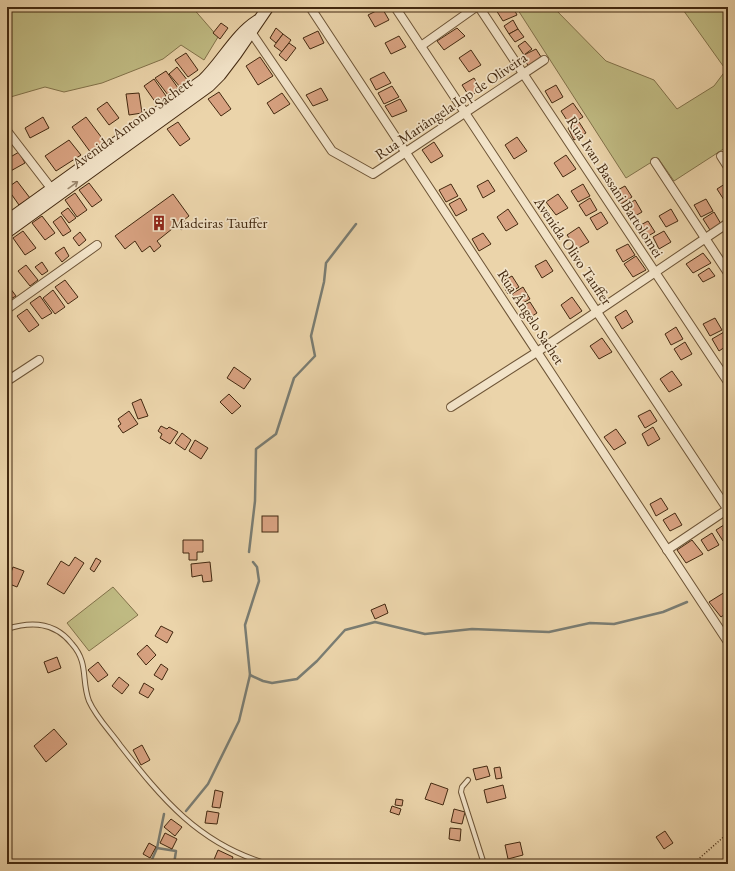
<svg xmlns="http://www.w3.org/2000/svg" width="735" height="871" font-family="'EB Garamond',serif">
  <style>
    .green { fill: #c0bb83; stroke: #82724a }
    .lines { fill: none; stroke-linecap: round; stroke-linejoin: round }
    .stream { stroke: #7a7d73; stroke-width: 2.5 }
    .building { fill: #d7a180; stroke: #432910 }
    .lane-casing { stroke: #6d5436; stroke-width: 6 }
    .street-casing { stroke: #6d5436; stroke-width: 10 }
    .secondary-casing { stroke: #432910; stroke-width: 13 }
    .path { stroke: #432910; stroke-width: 1.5; stroke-dasharray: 1 2; stroke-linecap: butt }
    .lane { stroke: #f2e3c8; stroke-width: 4 }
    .street { stroke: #f2e3c8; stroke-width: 8 }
    .secondary { stroke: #f2e3c8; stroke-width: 11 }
    .oneway { stroke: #9a866c }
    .labels { text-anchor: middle; stroke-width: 3.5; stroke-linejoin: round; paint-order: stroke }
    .street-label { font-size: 15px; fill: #432910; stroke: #f2e3c8 }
    .poi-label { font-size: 15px; fill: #432910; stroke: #f2e3c8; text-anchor: start }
  </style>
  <rect width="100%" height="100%" fill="#ebd4aa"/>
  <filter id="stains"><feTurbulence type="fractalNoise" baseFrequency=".005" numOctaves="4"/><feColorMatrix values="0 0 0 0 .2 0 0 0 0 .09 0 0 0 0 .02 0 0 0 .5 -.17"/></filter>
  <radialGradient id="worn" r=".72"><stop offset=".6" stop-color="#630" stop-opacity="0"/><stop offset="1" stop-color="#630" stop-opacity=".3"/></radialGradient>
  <g class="green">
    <polygon points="7,7 192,7 218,37 204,60 181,45 163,59 102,83 64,92 45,87 7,98"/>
    <polygon points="516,7 562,7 555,9 606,61 654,80 677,109 714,86 726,70 681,7 728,7 728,152 725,148 674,181 658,158 626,178"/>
    <polygon points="113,587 138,615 89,651 67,623"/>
  </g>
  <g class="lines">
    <g class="stream">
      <polyline points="249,552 255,501 256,449 276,434 294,378 315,356 311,336 324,282 326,263 356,224"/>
      <polyline points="250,675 263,681 272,683 297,679 317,661 345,630 375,622 425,634 472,629 549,632 590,623 614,624 663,612 687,602"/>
      <polyline points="186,811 208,784 239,721 250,675 245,625 259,581 257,567 253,562"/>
      <polyline points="157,848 176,851 174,864"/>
      <polyline points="150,864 157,848 164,814"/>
    </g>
  </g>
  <g class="building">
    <polygon points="503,7 513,7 517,15 503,21 496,10"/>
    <polygon points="382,8 389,20 375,27 368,15"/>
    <polygon points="513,20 518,29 509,34 504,26"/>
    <polygon points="221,23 228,28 220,39 213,33"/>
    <polygon points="276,28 283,34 276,43 270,38"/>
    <polygon points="457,28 465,36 444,50 437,41"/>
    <polygon points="518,29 524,37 515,42 509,34"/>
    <polygon points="318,31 324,43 310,49 303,38"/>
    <polygon points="283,34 291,40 282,52 274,46"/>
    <polygon points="399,36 406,47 391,54 385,43"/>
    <polygon points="525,41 532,49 524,55 518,46"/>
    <polygon points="289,43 296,48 286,61 279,55"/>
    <polygon points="536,49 543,60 529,67 522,56"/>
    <polygon points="471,50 481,65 469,72 459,58"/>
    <polygon points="186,53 198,70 188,77 175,60"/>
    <polygon points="260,57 273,76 258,85 246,66"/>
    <polygon points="177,67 188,81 180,87 169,74"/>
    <polygon points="166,71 178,88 168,95 155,78"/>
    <polygon points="384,72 391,83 376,90 370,79"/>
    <polygon points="474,78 481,90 469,96 462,85"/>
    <polygon points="154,79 166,96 156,103 144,86"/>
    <polygon points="556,85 563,97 552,103 545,91"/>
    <polygon points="392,86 399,97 384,104 378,93"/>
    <polygon points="321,88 328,100 313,106 306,95"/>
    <polygon points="219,92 231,109 221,116 208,99"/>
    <polygon points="139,93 142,113 129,115 126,94"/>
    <polygon points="282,93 290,104 274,114 267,103"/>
    <polygon points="400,99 407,111 392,117 385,106"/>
    <polygon points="107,102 119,118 109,125 97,109"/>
    <polygon points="573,103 583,117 570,125 561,111"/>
    <polygon points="43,117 49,128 30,138 25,128"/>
    <polygon points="86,117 105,142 91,153 72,127"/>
    <polygon points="178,122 190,139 180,146 167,129"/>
    <polygon points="579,122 586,133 574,140 568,128"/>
    <polygon points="517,137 527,151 514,159 505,145"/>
    <polygon points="69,140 81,155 56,171 45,156"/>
    <polygon points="434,142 443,156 431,163 422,150"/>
    <polygon points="19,152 25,163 7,173 7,159"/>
    <polygon points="566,155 576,169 563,177 554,163"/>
    <polygon points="488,180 495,191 483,198 477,186"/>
    <polygon points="17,181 30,198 19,205 7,188"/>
    <polygon points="728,182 728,202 726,203 717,189"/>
    <polygon points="89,183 102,200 92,207 79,190"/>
    <polygon points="451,184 458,196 446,202 439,190"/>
    <polygon points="583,184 590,196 578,202 571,191"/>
    <polygon points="625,186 632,197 621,204 614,192"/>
    <polygon points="75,193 87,210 77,217 65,200"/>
    <polygon points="173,194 189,216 184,220 187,225 181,230 177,225 157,241 161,246 154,252 150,246 142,252 135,241 125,249 115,236"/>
    <polygon points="558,194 568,208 556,215 546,202"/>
    <polygon points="460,198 467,210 456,216 449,204"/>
    <polygon points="590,198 597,210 586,216 579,205"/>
    <polygon points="706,199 713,211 701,217 694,205"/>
    <polygon points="635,200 642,212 630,219 623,207"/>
    <polygon points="68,208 76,218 69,223 61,213"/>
    <polygon points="508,209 518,224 506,231 497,217"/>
    <polygon points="671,209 678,221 666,227 659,216"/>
    <polygon points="601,212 608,223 597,230 590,218"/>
    <polygon points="714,212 721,224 710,230 703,219"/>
    <polygon points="42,216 55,233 45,240 32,223"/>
    <polygon points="61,216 71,231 63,236 53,222"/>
    <polygon points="648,221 655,232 643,239 637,227"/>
    <polygon points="579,227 589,242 577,249 567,235"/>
    <polygon points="23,231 36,248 25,255 13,238"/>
    <polygon points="664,231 671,242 659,249 653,237"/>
    <polygon points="80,232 86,240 79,246 73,238"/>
    <polygon points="483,233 491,244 479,251 472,239"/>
    <polygon points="628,244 635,255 623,262 616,250"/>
    <polygon points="64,247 69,256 62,262 55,253"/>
    <polygon points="703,253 711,263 693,273 686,264"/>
    <polygon points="636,256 646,270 633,277 624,264"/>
    <polygon points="546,260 553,271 542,278 535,266"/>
    <polygon points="42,262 48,271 42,275 35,267"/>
    <polygon points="26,265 38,280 30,286 18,271"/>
    <polygon points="709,268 715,276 703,282 698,275"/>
    <polygon points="512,276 519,287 508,294 501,282"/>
    <polygon points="65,280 78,297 68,304 55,287"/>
    <polygon points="7,284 16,296 7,301"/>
    <polygon points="523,287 530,299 519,305 512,294"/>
    <polygon points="53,290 65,307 55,314 43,298"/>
    <polygon points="40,296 52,313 42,319 30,303"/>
    <polygon points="572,297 582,311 570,319 561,305"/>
    <polygon points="530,302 537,313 526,320 519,308"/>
    <polygon points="27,309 39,325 29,332 17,316"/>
    <polygon points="626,310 633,322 622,329 615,317"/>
    <polygon points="715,318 722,330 710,336 703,324"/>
    <polygon points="676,327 683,339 671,345 665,334"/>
    <polygon points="724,332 728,340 728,345 719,351 712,339"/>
    <polygon points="602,338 612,352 599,359 590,346"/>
    <polygon points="685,342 692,354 681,360 674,349"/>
    <polygon points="234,367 251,379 244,389 227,378"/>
    <polygon points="672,371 682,385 669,392 660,379"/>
    <polygon points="229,394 241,406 232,414 220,402"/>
    <polygon points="141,399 148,416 138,419 132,403"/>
    <polygon points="650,410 657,421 645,428 638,416"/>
    <polygon points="129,411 138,424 123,433 118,426 121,424 118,419"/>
    <polygon points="161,426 167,429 169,427 178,432 170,444 160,438 162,434 158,431"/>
    <polygon points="653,427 660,439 648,446 642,434"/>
    <polygon points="616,429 626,443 614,450 604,437"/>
    <polygon points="182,433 191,440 185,450 175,443"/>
    <polygon points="195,440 208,448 201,459 189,451"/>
    <polygon points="661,498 668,509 656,516 650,504"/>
    <polygon points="675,513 682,525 670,531 663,520"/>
    <rect x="262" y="516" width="16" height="16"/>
    <polygon points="727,523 728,538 723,541 716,530"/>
    <polygon points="712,533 719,545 708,551 701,540"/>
    <polygon points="183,540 203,540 203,552 197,552 197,560 189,560 189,553 183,553"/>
    <polygon points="692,540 703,554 686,563 677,550"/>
    <polygon points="75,557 84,563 64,594 47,584 61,561 69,566"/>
    <polygon points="96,558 101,561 94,572 90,569"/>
    <polygon points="210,562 212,581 203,582 202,575 192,577 191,564"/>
    <polygon points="13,567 24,571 17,587 7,583"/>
    <polygon points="725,592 728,596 728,612 721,617 709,602"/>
    <polygon points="385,604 388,613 375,619 371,610"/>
    <polygon points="161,626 173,632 167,643 155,636"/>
    <polygon points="147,645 156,655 146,665 137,654"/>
    <polygon points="57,657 61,668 48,673 44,662"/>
    <polygon points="98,662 108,675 98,682 88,670"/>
    <polygon points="161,664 168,669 162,680 154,675"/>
    <polygon points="119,677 129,685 122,694 112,686"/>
    <polygon points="144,683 154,689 148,698 139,693"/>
    <polygon points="54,729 67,744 46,762 34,746"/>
    <polygon points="142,745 150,760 141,765 133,750"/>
    <polygon points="487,766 490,776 476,780 473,769"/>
    <polygon points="500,767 502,778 496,779 494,768"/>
    <polygon points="431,783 448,789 443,805 425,799"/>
    <polygon points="503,785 506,798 487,803 484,790"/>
    <polygon points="215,790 223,792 220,808 212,807"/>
    <polygon points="396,799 403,800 402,806 395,805"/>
    <polygon points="392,806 401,809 399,815 390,812"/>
    <polygon points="454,809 465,812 462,824 451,822"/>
    <polygon points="207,811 219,813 217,824 205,823"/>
    <polygon points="171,819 182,827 175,836 164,827"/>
    <polygon points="450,828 461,829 460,841 449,839"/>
    <polygon points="665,831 673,843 664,849 656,837"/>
    <polygon points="165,833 177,839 172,849 160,843"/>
    <polygon points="520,842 523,855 508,859 505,845"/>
    <polygon points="149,843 156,847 150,858 143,854"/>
    <polygon points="218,850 233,857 230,864 213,862"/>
  </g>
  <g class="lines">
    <defs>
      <g id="lane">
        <path d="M7,629C32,621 55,622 72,644C89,663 81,680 89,701C96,717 110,731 120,745C162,799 199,844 268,864"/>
        <polyline points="468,780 462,787 461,792 484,864"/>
      </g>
      <g id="street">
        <polyline points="310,7 728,642"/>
        <polyline points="395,7 728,510"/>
        <polyline points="479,7 728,382"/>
        <polyline points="249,29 332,151 373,174 544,60"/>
        <polyline points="421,46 476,7"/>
        <polyline points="7,131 54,192"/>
        <polyline points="721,156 728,167"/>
        <polyline points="655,162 728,273"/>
        <polyline points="7,309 97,245"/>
        <polyline points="7,381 39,360"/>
        <polyline points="451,407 537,352 728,223"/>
        <polyline points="667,550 728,509"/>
      </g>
      <g id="secondary">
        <path d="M7,221L203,80C222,62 235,35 257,21"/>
        <polyline points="7,232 209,86 220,75 236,54 268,7"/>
      </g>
    </defs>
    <use href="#lane" class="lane-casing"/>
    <use href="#street" class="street-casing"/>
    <use href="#secondary" class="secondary-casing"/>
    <polyline class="path" points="693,864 728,833"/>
    <use href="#lane" class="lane"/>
    <use href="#street" class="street"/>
    <use href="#secondary" class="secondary"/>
  </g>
  <defs><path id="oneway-shaft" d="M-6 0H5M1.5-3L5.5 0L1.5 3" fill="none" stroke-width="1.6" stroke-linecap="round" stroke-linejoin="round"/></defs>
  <use class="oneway" href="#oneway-shaft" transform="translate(73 185) rotate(-36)"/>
  <defs>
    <symbol id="building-bare" viewBox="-9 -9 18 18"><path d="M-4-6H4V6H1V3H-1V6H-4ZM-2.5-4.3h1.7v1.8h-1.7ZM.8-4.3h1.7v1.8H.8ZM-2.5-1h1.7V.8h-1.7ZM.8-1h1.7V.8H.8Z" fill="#8f2418" stroke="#f2e3c8" stroke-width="2.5" paint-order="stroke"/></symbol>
  </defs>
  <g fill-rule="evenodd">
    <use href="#building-bare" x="148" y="212" width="22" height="22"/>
  </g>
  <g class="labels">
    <g class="street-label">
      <text transform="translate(451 106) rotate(-34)" y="5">Rua Mariângela Iop de Oliveira</text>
      <text transform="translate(132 123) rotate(-36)" y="5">Avenida Antonio Sachett</text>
      <text transform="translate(615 187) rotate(57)" y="5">Rua Ivan Bassani Bartolomei</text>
      <text transform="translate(573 251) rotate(56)" y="5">Avenida Olivo Tauffer</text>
      <text transform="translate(531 317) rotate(57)" y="5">Rua Ângelo Sachet</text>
    </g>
    <g class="poi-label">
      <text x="171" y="228">Madeiras Tauffer</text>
    </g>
  </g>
  <rect width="735" height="871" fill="none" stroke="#ebd4aa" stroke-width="24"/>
  <rect x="8" y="8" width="719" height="855" fill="none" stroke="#432910" stroke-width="2"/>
  <rect x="12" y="12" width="711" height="847" fill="none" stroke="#432910"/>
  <rect width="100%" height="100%" filter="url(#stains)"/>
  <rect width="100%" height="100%" fill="url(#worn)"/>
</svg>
